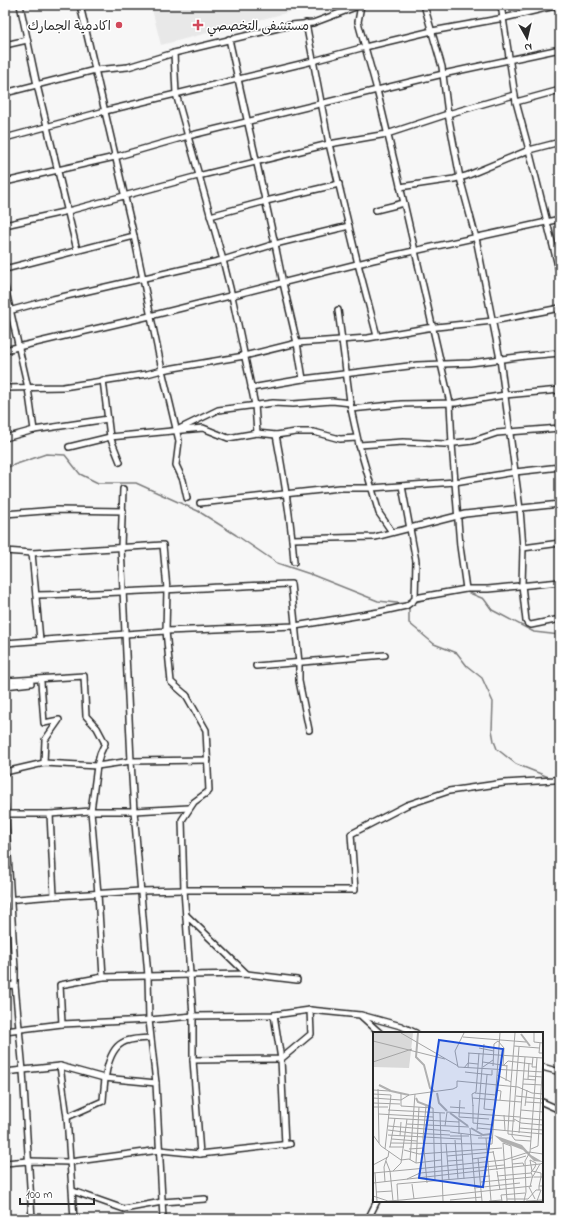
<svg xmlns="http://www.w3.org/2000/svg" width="565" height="1224" font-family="'Indie Flower','Playpen Sans Arabic',sans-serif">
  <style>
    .built { fill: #e8e8e8 }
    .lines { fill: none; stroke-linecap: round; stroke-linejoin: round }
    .stream { stroke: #7b7b7b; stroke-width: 1.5 }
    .street-casing { stroke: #2b2b2b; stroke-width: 8 }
    .street { stroke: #fff; stroke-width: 5 }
    .poi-dot { fill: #d1495b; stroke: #fff; stroke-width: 1.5 }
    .labels { text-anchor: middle; stroke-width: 3; stroke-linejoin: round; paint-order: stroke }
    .poi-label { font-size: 13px; fill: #2b2b2b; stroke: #fff; text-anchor: end }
    .inset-river { fill: none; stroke: #b0b0b0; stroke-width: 2 }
    .inset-road { fill: none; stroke: #a5a5a5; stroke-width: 1 }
    .view { fill: #1d4ed8; fill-opacity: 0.15; stroke: #1d4ed8; stroke-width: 2 }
    .inset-edge { fill: none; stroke: #2b2b2b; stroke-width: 2 }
  </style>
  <rect width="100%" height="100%" fill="#f7f7f7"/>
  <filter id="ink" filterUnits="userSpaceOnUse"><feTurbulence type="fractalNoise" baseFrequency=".025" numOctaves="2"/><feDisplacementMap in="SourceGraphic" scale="8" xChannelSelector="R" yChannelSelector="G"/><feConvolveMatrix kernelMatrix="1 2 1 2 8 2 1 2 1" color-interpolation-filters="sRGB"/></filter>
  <g filter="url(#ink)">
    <polygon class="built" points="151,5 317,5 161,45"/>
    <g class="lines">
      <g class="stream">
        <polyline points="5,468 46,454 65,455 80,474 98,483 136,483 198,511 236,535 277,563 310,574 378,601 406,604"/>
        <polyline points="454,593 467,592 484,599 492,610 534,632 560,635"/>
        <polyline points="413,603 433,597"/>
        <polyline points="409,606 409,623 434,644 457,653 467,666 482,678 493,702 492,730 494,741 497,749 516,764 551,778"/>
      </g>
      <defs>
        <g id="street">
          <polyline points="20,5 37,85 77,250"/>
          <polyline points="80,5 134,236 162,370 179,441 176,465 183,480 187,498"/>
          <polyline points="361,5 358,22 377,90 398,177 450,403 452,444 460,546 466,589"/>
          <polyline points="424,5 442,67 448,114 460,178 476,238 500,359 520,509 523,548 522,585 526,621 528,624 531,625 560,619"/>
          <polyline points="501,5 516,102 529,150 560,274"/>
          <polyline points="306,23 329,144 358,264 377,336"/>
          <polyline points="229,39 275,244 283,283 297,343 303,379"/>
          <polyline points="5,45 27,40"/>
          <polyline points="174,53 176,94 223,260 232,296 255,405 257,433"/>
          <polyline points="5,93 95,70 128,67 174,53 291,25 313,23 361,5"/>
          <polyline points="516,102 560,90"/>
          <polyline points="5,138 105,111 313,61 365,47 432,31 504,18 559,5"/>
          <polyline points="5,182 115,157 188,136 443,74 560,49"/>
          <polyline points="400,187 454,179 466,176 529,150 560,142"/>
          <polyline points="376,210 404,203"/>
          <polyline points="210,216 266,201 339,184"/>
          <polyline points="5,225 68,211 198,176 329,144 387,134 448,114 514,95"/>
          <polyline points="5,269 134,236"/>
          <polyline points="5,287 28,388 34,430"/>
          <polyline points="338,310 351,409 359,445 379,513 392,532"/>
          <polyline points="5,312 53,299 223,260 275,244 349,226"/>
          <polyline points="5,350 150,316 373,260 560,219"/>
          <polyline points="103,380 110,437 120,462"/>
          <polyline points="5,388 63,387 147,374 162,370 244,356 297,343 368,338 427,328 493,321 560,308"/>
          <polyline points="251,388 303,379 417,365 470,363 526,356 560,353"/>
          <polyline points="351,409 401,404 456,403 505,395 560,390"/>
          <polyline points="179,429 218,410 273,403 293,404 332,401 351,403"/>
          <path d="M276,435C284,477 291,519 294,562"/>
          <polyline points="5,438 34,430 108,419"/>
          <polyline points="359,445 403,442 445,444 473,441 497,433 560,428"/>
          <polyline points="69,447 110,437 203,428 228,438 257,433 276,435 296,432 314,432 340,439 357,438"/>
          <polyline points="123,489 121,547 131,761 134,811 148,976 149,1020 156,1083 163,1219"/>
          <polyline points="200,503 340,488 372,488 455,482 515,472 560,467"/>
          <polyline points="5,514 56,510 123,511"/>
          <polyline points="292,539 375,537 465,514 560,504"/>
          <polyline points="523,548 560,543"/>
          <polyline points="5,551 32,553 163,545 167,589 166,631 171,682 187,696"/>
          <polyline points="32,553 40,640"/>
          <path d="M36,595C121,593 206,587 291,584L299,663V681L309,730"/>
          <polyline points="415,598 466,589 488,589 560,582"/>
          <polyline points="5,643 166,631 295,626 379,612 406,606 413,601 415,598 416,561 402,486"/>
          <polyline points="256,666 385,655"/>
          <polyline points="5,681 84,676 86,716 97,728 105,743 100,754 97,766 91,811 98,894 103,977"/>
          <polyline points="41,682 44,723 59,720 45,740 44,763"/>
          <polyline points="5,686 31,683"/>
          <polyline points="186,695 206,730 209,791 194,802 182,820 184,890 193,1016 193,1060 200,1154"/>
          <polyline points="5,772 44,763 97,766 131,761 208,760"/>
          <polyline points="5,806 15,969 15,985 23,1071 32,1219"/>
          <polyline points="5,814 50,814 91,811 134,811 189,808"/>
          <polyline points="50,814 54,896"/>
          <polyline points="5,900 54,896 141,891 184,890 355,890 351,834 407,805 449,791 504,783 554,780 560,777"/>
          <polyline points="186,915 247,974"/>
          <polyline points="5,986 15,985"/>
          <polyline points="274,1015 281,1059 285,1145"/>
          <polyline points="361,1015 401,1026 416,1033"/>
          <polyline points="62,1024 60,985 103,977 190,975 247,974 297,980"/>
          <polyline points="5,1031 62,1024 149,1020 193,1016 274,1015 310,1010 360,1015 380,1033"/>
          <polyline points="193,1060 281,1059 311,1034 310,1010"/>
          <polyline points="60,1066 67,1117 74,1219"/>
          <polyline points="542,1067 560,1072"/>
          <polyline points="5,1072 60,1066 104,1078 156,1083"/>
          <polyline points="542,1102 560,1110"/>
          <path d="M67,1117L103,1101C104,1085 106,1052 122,1043C129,1038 142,1039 150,1038"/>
          <polyline points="5,1163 28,1161 70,1162 160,1150 200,1154 290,1144"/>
          <polyline points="73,1191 124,1209 162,1202 205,1199"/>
          <polyline points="368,1219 377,1201"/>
        </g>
      </defs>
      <use href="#street" class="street-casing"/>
      <use href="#street" class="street"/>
    </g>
  </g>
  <g class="poi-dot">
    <circle cx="119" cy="25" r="4"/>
    <path d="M196 19h4v4h4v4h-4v4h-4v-4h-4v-4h4z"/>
  </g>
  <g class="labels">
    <g class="poi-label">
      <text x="111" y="30">اكادمية الجمارك</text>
      <text x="207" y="30" text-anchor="start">مستشفى التخصصي</text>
    </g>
  </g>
  <g transform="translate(373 1032)">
    <rect width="170" height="170" fill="#f7f7f7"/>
    <path d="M0,1H40L36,36L0,35Z" fill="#d9d9d9"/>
    <path d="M121,103L149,113L158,123L170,130L161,129L150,118L129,110Z" fill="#b0b0b0"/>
    <path class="inset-river" d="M45,1L43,25L51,33L57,56L61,59M148,2L157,14M6,53L18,59L36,63M64,61L66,71L74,79M43,66L45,70L58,75M77,81L95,94M98,96L110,103L118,102"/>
    <path class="inset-road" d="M28,1L85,34M91,1L82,19L85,35L170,40M161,1V10L170,11M90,5L153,10M0,9L72,27M167,11L166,21H170M141,14L166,16M146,15L139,104L142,108L158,109M106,16L121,19M95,21L170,26M160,25L159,35H164M0,30L39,17M110,30L134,34M120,34L121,12L125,9L131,16L130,34M130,34L135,29L159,32M110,35L120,28M91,36L95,31L105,32M95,36L96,21M92,40L119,43V38M114,43L111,77L121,78M124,43L138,50L135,98M155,44L170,45M150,47L163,48M155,47L156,31M133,49L134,33M138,50L142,1M150,52L170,53M5,57L6,111M0,58L17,59M123,58L128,59L127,68M28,61V74L60,76L62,149M102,61L123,63M0,62L18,63L12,117M143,64L170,67M0,66L28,68L36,63L80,57L84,55V49L145,55L159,61L170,62M99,66L148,70M87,68L86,85L116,87M153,70L170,71M0,71L27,72M100,73V91L120,93M53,74L50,106L54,151M100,74L99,62L103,60L106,21M152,74L154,58M0,75H15M77,75L92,76M15,78L72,81M148,78L170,80M67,81L70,169M6,82L60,85M131,83L132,98M15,86L86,90M147,86L170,88M86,87V102M141,87L148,91L170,93M120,88L142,89M34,92L96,95M15,94L77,99M72,94L74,80L147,85M97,96L103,169M104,96L170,102M146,96L170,98M15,98L39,101M104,98L111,12M135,98V102L159,105M77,100L109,104M39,101L77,103M146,101L152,25M88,102L91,147M0,103L8,114L28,128L36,127L43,131L68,128M15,103L88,107M27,104L28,90M77,104H96M105,106H119M113,106L118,169M19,107L44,109M82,108L85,147M18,111L119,112L127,1M73,111L76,148M16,115H31M17,115L22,86M36,117L51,116M158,117L165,114L170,24M31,118L46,122L129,116M120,119L124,138M157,120L164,26M74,124L121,120M105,126L109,169M99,127L114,125M37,128L42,62M131,128L156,120L170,122M139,128L153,124M13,129L17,139L20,169M75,129L90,128M43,131L46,75M139,132L150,131L151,134M0,133L15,125L16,119M53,136L131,128M20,139L28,131L34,87M124,139L127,158M0,141L53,136M2,141L4,169M124,144L158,141M170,145H168L166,154H170M160,146L158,140L159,139L162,135L163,131L157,128L159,139L168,141V145H161M34,147L47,141L131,133M12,150L11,135L14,125M108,150L159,145M0,151L167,132M24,152L117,144M24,152L25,169M39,152L41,167M156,155L162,167M157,155L159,146L167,132L170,131M101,156L147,151M3,160L19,159M0,164L15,169L29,168L159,154M134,167H155L163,158H166V154M77,168L109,165M116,169L129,168M129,169L128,163L152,161M134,169L130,111L138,114L142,169M151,169L153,160L152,129L157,120M153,169L170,168M164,169L168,158H166"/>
    <path class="view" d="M66,8L130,17L110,155L46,146Z"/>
    <rect width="170" height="170" class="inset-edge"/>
  </g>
  <rect width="565" height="1224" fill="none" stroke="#fff" stroke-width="20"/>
  <rect x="10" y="10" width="545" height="1204" fill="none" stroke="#2b2b2b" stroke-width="1.5" filter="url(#ink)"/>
  <g transform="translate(527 38) rotate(172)" stroke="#ffffff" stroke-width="3" paint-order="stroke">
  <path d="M0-3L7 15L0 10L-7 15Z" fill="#2b2b2b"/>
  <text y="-6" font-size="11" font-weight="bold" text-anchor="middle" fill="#2b2b2b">N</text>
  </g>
  <path d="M20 1198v6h74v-6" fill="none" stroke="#2b2b2b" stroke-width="2"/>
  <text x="26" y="1198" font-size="12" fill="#2b2b2b" stroke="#ffffff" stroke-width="3" paint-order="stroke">100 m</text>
</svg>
